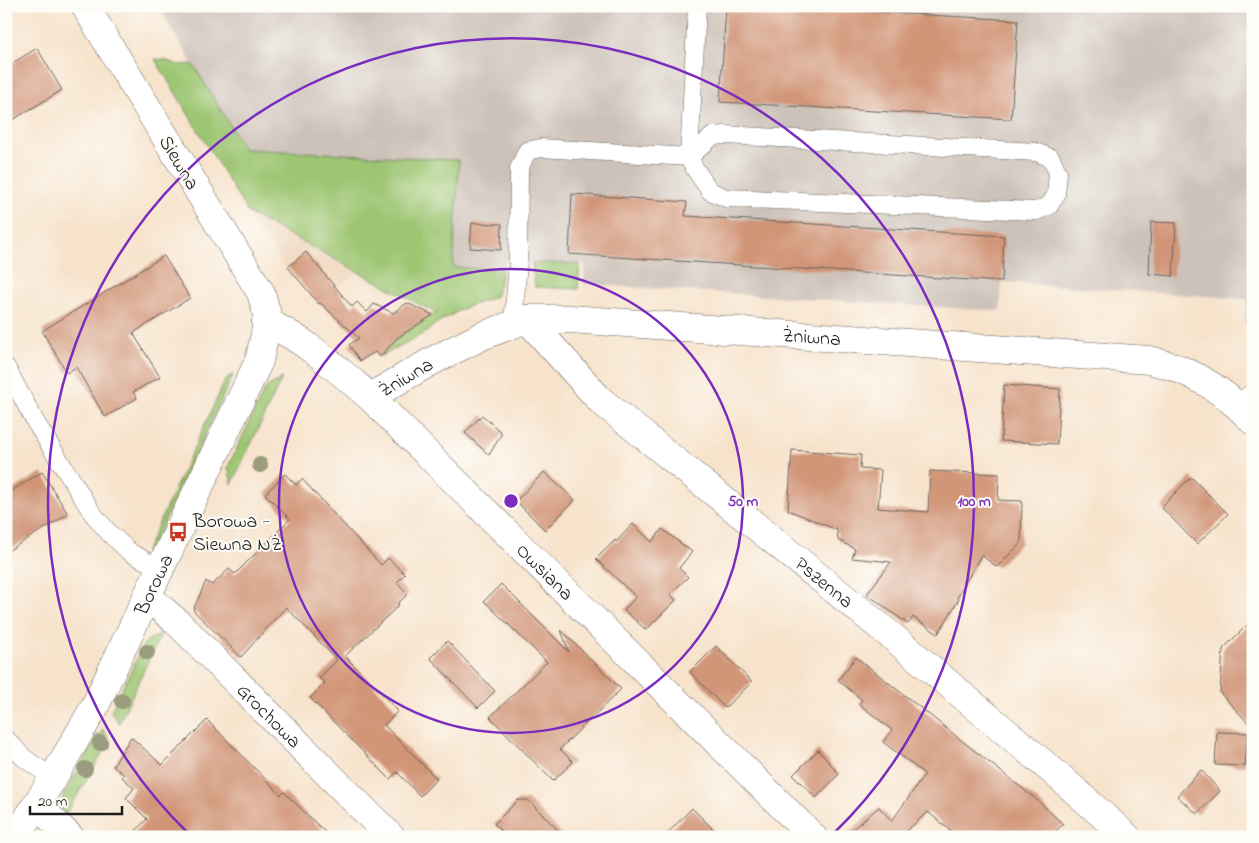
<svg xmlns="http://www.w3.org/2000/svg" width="1259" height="843" font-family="'Indie Flower',sans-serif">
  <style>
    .built { fill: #efd6bc }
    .industrial { fill: #cdc2b9 }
    .green { fill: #9dc672; stroke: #5c7147 }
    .building { fill: #d19578 }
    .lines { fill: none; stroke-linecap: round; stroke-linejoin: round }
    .service-casing { stroke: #69625a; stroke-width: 19 }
    .minor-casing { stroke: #69625a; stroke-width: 29 }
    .tertiary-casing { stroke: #69625a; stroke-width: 29 }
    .service { stroke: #fff; stroke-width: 18 }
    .minor { stroke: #fff; stroke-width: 28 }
    .tertiary { stroke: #fff; stroke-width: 28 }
    .tree { fill: #9b9b7e }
    .ring { fill: none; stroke: #7b2cbf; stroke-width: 2.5 }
    .labels { text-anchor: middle; stroke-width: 4; stroke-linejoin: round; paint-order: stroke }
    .street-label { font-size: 20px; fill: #1c1c1c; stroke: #fdfcf7 }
    .poi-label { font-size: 20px; fill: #1c1c1c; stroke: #fdfcf7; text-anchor: start }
    .centre { fill: #7b2cbf; stroke: #fdfcf7; stroke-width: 2.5 }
    .ring-label { font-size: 15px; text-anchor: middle; font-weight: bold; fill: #7b2cbf; stroke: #fdfcf7; stroke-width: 4; stroke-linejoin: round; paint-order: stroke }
  </style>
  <rect width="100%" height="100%" fill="#fdfcf7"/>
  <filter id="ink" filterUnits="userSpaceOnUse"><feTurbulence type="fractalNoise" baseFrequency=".02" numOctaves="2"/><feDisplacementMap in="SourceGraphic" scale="10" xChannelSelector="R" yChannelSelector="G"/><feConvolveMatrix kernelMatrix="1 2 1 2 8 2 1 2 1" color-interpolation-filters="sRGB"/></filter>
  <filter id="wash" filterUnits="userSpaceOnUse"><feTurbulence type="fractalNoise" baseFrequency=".0096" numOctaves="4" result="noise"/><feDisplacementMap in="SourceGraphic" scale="20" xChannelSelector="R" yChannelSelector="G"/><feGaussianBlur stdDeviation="1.12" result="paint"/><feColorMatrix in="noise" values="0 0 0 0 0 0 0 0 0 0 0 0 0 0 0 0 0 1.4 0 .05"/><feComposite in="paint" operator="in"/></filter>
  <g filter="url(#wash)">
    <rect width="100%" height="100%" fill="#f7e3cc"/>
    <polygon class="built" points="248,213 358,271 319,304 286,270"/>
    <polygon class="industrial" points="158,6 1253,6 1253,325 1245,324 1247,299 1002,282 1000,311 584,284 585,264 504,262 502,270 453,267 459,160 244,149"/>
    <g class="green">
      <polygon points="155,59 165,60 178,65 193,64 244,149 459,160 453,267 502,270 500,282 495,297 464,308 435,324 428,331 380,357 397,338 436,313 248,213"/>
      <polygon points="532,263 580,264 578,289 535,287"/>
      <polygon points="233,375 151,550 145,553 225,381 228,377"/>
      <polygon points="282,378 232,484 228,467 264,391 267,387"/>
      <polygon points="161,634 119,723 111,711 144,644 148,640"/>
      <polygon points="103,729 110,741 66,814 63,814 61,805 63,795"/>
    </g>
    <g id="blocks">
      <g class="building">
        <polygon points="726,6 820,6 820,9 1018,20 1011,119 720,102"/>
        <polygon points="37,48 62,90 6,124 6,67"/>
        <polygon points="572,194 687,202 685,216 1004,236 1002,282 569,254"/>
        <polygon points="1151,222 1176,223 1173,276 1149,274"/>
        <polygon points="472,223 502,224 501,250 470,248"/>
        <polygon points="306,252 352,307 357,302 367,312 374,304 393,313 407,303 433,315 397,338 380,357 375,352 360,361 349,345 359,338 320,303 319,304 288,267"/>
        <polygon points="164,256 190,298 133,333 160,377 133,392 137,398 105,417 76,367 67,373 42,331"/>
        <polygon points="1004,385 1060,389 1057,444 1001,441"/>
        <polygon points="482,415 502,433 489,455 465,433"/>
        <polygon points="792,450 861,455 860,469 881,470 878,508 928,512 930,471 999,474 998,500 1022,501 1021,543 997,567 981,555 957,598 959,599 938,634 913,617 908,624 867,594 891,562 852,558 855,549 838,540 837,530 788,510"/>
        <polygon points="42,472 68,514 6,552 6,494"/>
        <polygon points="544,472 575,500 545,530 516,501"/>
        <polygon points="285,474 296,485 302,479 381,565 388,558 405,574 397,582 408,594 397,604 399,605 345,656 398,711 384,725 437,779 420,796 397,772 390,779 310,698 325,683 319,678 337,660 286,607 241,657 193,610 206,581 212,585 229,569 235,574 290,519 265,494"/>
        <polygon points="1191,477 1228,514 1197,544 1161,507"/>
        <polygon points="633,524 652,542 662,529 692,552 679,568 688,577 670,594 676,600 646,630 624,610 636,597 596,559 615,540 616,542"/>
        <polygon points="501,584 569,652 561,630 621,689 560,749 573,762 553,781 490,717 547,662 484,601"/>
        <polygon points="1253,619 1253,728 1220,693 1223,649"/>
        <polygon points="447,641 495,691 478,708 430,658"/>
        <polygon points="716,646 752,682 725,708 690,672"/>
        <polygon points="856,657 1037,800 1063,824 1050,837 958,837 928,812 904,833 908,837 843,837 879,807 892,821 925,774 883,742 892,730 859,704 862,700 838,680"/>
        <polygon points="207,720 281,795 284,792 330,837 130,837 147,819 126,798 134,788 122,777 124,775 113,766 131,737 162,765"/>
        <polygon points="1217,732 1248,733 1245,766 1215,765"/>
        <polygon points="818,750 839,774 816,798 793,775"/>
        <polygon points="1201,770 1220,791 1197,814 1177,796"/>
        <polygon points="518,800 528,800 565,837 507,837 494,824"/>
        <polygon points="692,808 721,837 664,837"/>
      </g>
    </g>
  </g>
  <g filter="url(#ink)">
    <use href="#blocks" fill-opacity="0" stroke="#69625a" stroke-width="1"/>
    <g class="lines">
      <defs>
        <g id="service">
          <polyline points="689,157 697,6"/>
          <polyline points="513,324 518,262 519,169 527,151 541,148 689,157 695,169 710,191 726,198 1036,211 1049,206 1056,195 1058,173 1051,158 1036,152 725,135 713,136 689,157"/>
          <polyline points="6,367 36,423 93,514 109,533 131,553 161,569"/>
          <polyline points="1236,405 1253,392"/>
          <polyline points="6,739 24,758 53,778"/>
        </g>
        <g id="minor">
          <path id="s1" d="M527,319L600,400L894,638L1062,779L1127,837"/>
          <path id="s2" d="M266,322C306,340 337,369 370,397L813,837"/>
          <path id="s3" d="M370,397L432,361L482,336L527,319H570L1149,360C1159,363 1170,365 1179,369C1207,380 1232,399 1253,421"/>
          <path id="s4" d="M147,596L178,623L391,837"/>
          <polyline points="37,805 70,837"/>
        </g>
        <g id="tertiary">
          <path id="s5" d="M16,837L53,778L94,708L259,361L265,334L267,314L261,293L85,6"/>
        </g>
      </defs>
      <use href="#service" class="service-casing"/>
      <use href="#minor" class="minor-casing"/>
      <use href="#tertiary" class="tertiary-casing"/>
      <use href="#service" class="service"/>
      <use href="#minor" class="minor"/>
      <use href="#tertiary" class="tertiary"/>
    </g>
    <g class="tree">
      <circle cx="260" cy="465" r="8"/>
      <circle cx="147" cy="652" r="8"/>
      <circle cx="122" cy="701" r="8"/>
      <circle cx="100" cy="743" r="8"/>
      <circle cx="85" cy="769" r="8"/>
    </g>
  </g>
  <g class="ring">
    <circle cx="511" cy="501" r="232"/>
    <path d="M189 834A463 463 0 1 1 833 834"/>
  </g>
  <defs>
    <symbol id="bus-bare" viewBox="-9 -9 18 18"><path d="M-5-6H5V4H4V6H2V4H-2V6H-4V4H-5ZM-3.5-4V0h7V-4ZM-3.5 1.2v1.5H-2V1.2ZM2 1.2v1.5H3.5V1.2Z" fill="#c8321e" stroke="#fdfcf7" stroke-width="2.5" paint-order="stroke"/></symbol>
  </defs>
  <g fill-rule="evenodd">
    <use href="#bus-bare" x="164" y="518" width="28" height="28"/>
  </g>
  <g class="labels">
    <g class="street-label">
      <text transform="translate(180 162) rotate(59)" y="7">Siewna</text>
      <text dy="7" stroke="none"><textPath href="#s3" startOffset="461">Żniwna</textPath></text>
      <text dy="7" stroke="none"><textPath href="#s3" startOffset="41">Żniwna</textPath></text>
      <text dy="7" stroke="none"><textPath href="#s2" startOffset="376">Owsiana</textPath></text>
      <text dy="7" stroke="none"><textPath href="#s1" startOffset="398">Pszenna</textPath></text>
      <text dy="7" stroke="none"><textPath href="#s5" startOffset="288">Borowa</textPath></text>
      <text dy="7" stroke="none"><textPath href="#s4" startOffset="171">Grochowa</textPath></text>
    </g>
    <g class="poi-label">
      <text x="193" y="527">Borowa -<tspan x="193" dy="23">Siewna NŻ</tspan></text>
    </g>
  </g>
  <circle cx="511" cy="501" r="8" class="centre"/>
  <g class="ring-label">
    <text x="743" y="506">50 m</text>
    <text x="974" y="506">100 m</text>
  </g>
  <rect width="1259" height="843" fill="none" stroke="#fdfcf7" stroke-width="25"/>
  <path d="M30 806v8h92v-8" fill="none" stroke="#1c1c1c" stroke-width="2.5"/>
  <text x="38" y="806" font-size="15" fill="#1c1c1c" stroke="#fdfcf7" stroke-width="4" paint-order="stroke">20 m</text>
</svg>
